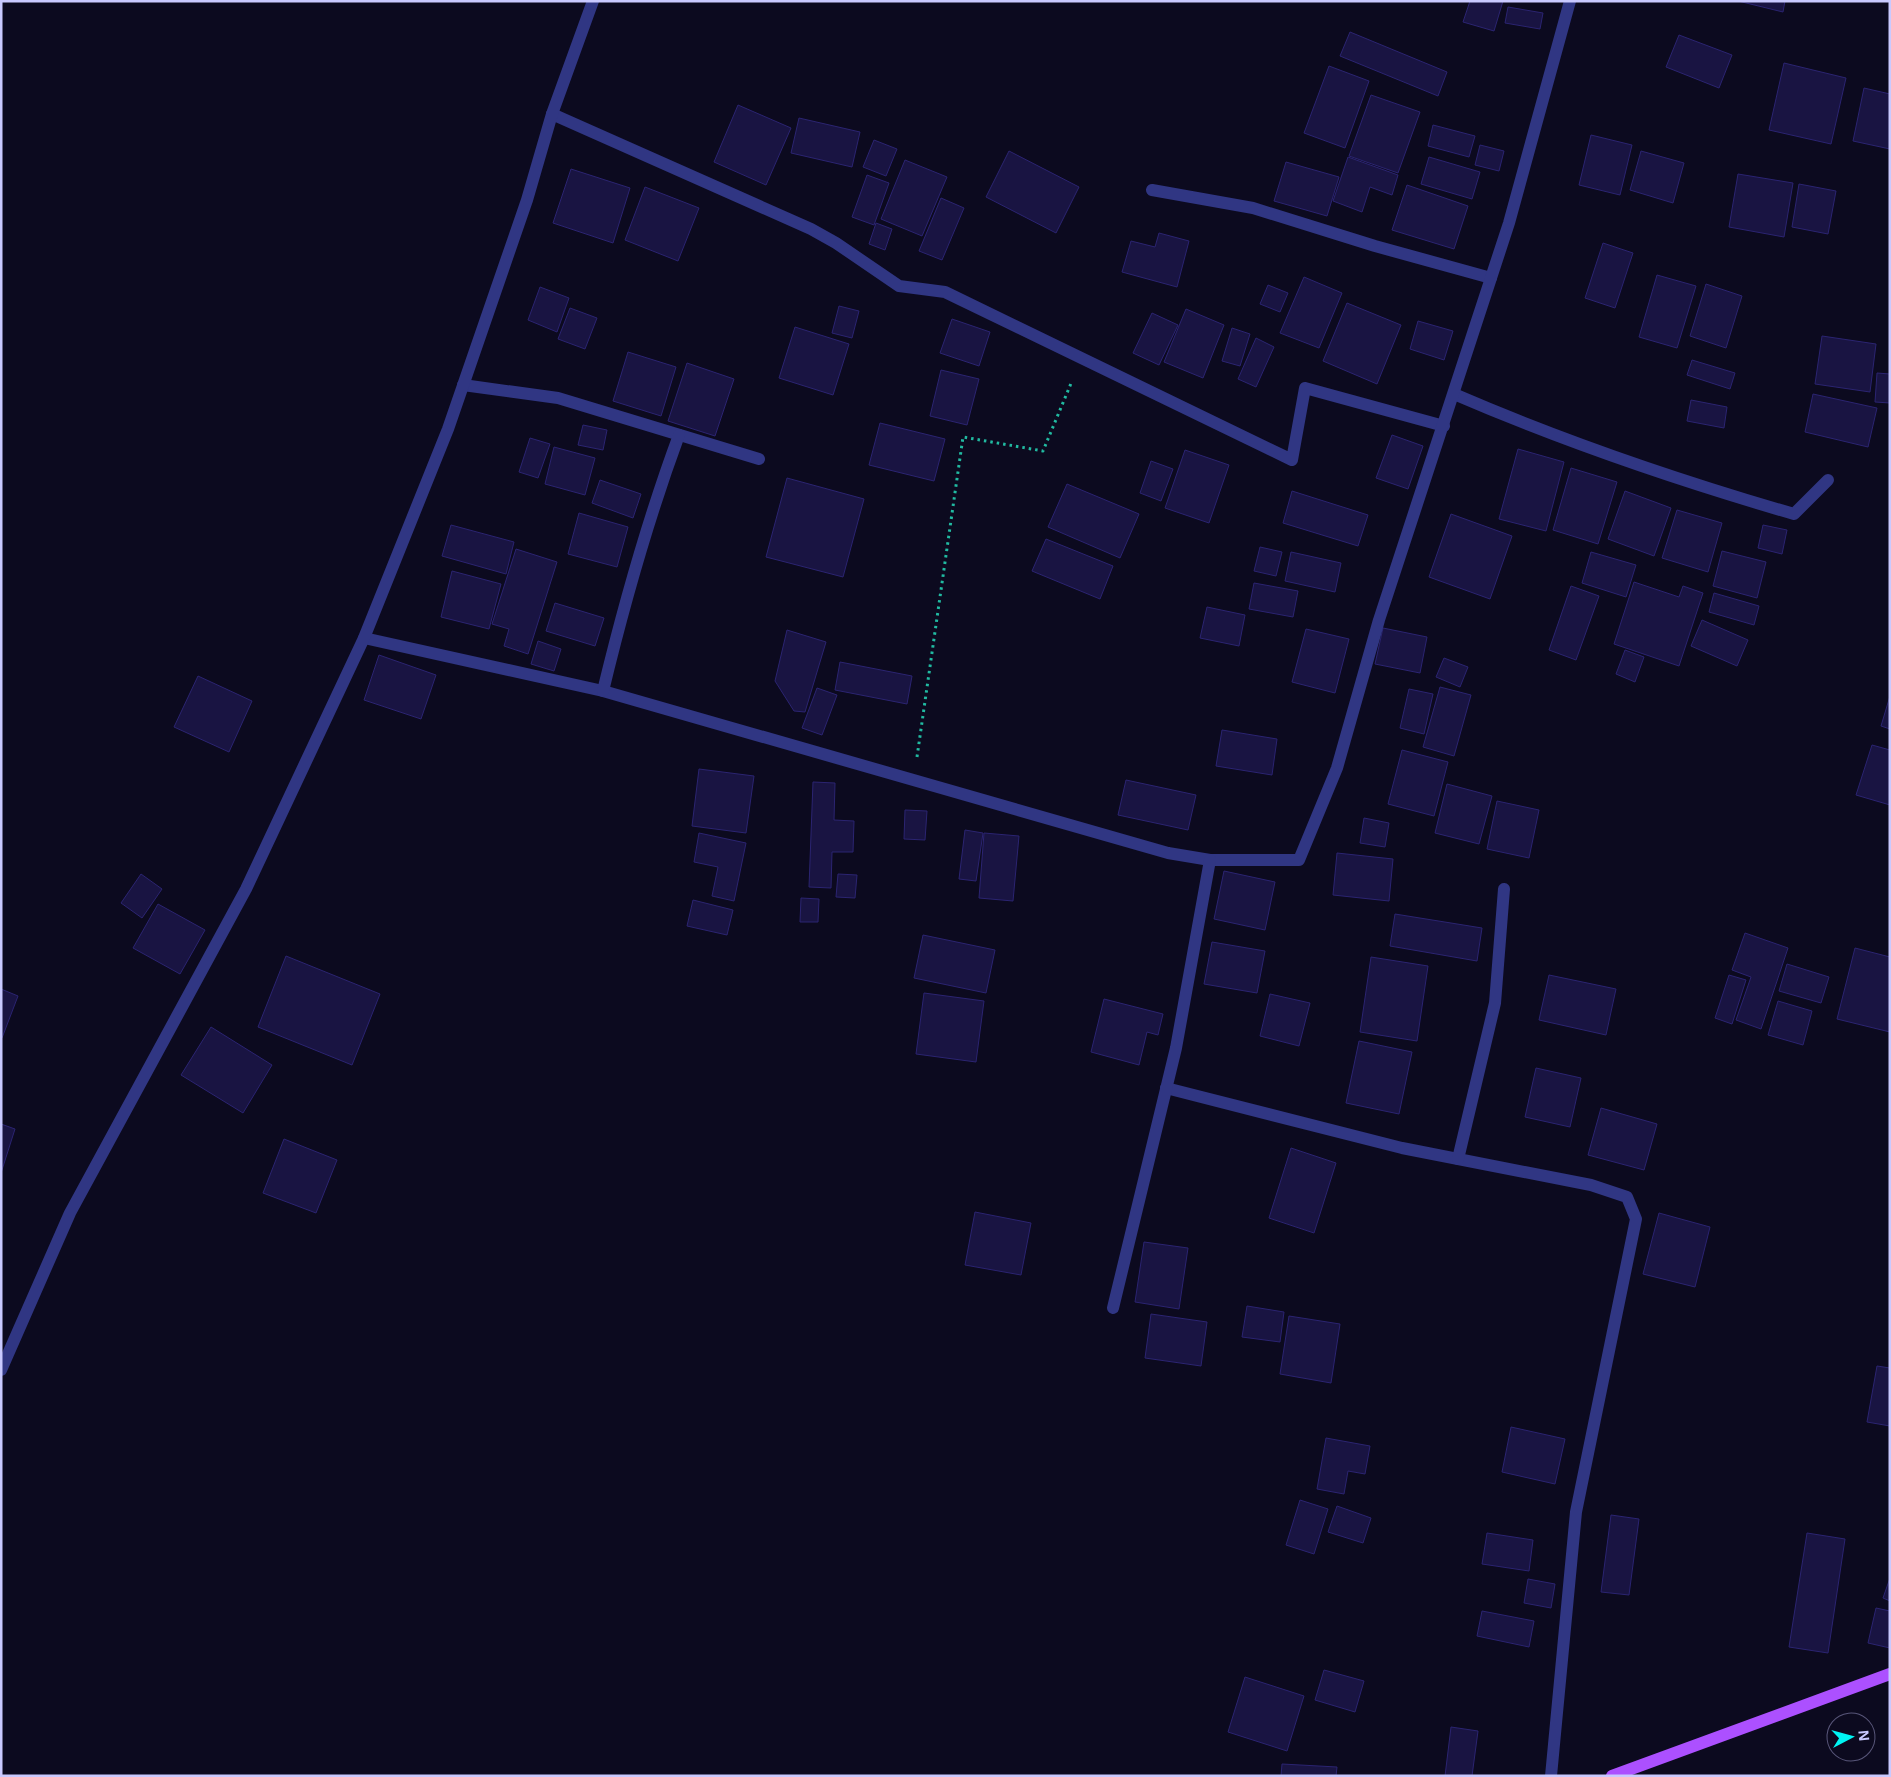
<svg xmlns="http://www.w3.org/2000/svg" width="1891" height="1777" font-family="'Open Sans',sans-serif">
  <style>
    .building { fill: #191442; stroke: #2b2471 }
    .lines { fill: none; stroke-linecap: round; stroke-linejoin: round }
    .path { stroke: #21baa1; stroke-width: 3; stroke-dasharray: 2.5 4; stroke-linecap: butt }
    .minor { stroke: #303683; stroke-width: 12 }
    .major { stroke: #ac50ff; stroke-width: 12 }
  </style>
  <rect width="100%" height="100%" fill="#0c0a1f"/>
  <g class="building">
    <polygon points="1470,1 1503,1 1494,31 1463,22"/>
    <polygon points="1738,1 1785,1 1783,12"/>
    <polygon points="1508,7 1543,13 1540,29 1505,23"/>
    <polygon points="1350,32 1447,72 1438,96 1340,56"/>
    <polygon points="1679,35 1732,55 1719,88 1666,67"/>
    <polygon points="1784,63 1846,78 1831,144 1769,130"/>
    <polygon points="1329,66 1369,81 1345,148 1304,133"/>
    <polygon points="1864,88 1890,94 1890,149 1853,141"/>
    <polygon points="1371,95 1420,112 1398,173 1349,156"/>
    <polygon points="738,105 791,128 766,185 714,162"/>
    <polygon points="799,118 860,132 852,167 791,153"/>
    <polygon points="1433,125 1475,136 1469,157 1428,146"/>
    <polygon points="1591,135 1632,145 1620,195 1579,185"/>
    <polygon points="874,140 897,149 886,176 863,167"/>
    <polygon points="1480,145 1504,151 1499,171 1475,165"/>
    <polygon points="1009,151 1079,187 1056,233 986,197"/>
    <polygon points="1641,151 1684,163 1673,203 1630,190"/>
    <polygon points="1348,157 1398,175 1392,195 1370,187 1362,212 1333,201"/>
    <polygon points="1429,157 1480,172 1472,199 1421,184"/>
    <polygon points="905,160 947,177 922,236 881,219"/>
    <polygon points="1286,162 1339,177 1327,216 1274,201"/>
    <polygon points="571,169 630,188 613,243 553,223"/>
    <polygon points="1738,174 1793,183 1784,237 1729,227"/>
    <polygon points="867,175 889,183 874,225 852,217"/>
    <polygon points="1799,184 1836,191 1828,234 1792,227"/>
    <polygon points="1407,185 1468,206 1454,249 1392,230"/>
    <polygon points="645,187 699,208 678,261 625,240"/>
    <polygon points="941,198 964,208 942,260 919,251"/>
    <polygon points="876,223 892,229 885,250 869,244"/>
    <polygon points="1159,233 1189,241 1177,287 1122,272 1131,241 1155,247"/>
    <polygon points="1603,243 1633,253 1615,308 1585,298"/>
    <polygon points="1657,275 1696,286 1677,348 1639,337"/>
    <polygon points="1304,277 1342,293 1319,348 1280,333"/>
    <polygon points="1706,284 1742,296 1726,348 1690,336"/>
    <polygon points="1268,285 1288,293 1280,312 1260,304"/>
    <polygon points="540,287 569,298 557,332 528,320"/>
    <polygon points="1347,303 1401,325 1377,384 1323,361"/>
    <polygon points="839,306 859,311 852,338 832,333"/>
    <polygon points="570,308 597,318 585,349 558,339"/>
    <polygon points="1186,309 1224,325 1203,378 1164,362"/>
    <polygon points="1152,313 1178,325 1159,365 1133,353"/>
    <polygon points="952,319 990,332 979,366 940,353"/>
    <polygon points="1418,321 1453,331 1444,360 1410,349"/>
    <polygon points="795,327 849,344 833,395 779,378"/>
    <polygon points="1232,328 1250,334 1240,366 1222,361"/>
    <polygon points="1822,336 1876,344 1870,392 1815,384"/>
    <polygon points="1256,338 1274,347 1256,387 1238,379"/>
    <polygon points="628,352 676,367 661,416 613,401"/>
    <polygon points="1692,360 1735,373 1730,389 1687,375"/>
    <polygon points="687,363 734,379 715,436 668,421"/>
    <polygon points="941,370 979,379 967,425 930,416"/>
    <polygon points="1877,373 1890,374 1890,403 1875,402"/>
    <polygon points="1813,394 1877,408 1868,447 1805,432"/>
    <polygon points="1691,400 1727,407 1724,428 1687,421"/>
    <polygon points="880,423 945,439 934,481 869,465"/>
    <polygon points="583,425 607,430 603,450 578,445"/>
    <polygon points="1392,435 1423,446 1408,489 1376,478"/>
    <polygon points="530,438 550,444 538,478 519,472"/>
    <polygon points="554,447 595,458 585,495 545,484"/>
    <polygon points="1518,449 1564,462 1546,531 1499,519"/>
    <polygon points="1185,450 1229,465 1209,523 1165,508"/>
    <polygon points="1151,461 1173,469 1161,501 1140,493"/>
    <polygon points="1571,468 1617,482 1598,544 1553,530"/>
    <polygon points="787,478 864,499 843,577 766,557"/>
    <polygon points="600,480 641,494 633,518 592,503"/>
    <polygon points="1067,484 1139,514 1120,558 1048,527"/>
    <polygon points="1292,491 1368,515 1358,546 1283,523"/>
    <polygon points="1625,491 1671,508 1654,556 1608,539"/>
    <polygon points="1677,510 1722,523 1708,572 1662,558"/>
    <polygon points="579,513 628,527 617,567 568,554"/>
    <polygon points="1451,514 1512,536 1490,599 1429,577"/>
    <polygon points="451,525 514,542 506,574 442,556"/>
    <polygon points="1763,525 1787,530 1782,554 1758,548"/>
    <polygon points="1046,539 1113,566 1100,599 1032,571"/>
    <polygon points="1260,547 1282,552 1276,576 1254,571"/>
    <polygon points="516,549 557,562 528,654 504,646 509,629 492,624"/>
    <polygon points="1722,551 1766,562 1757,598 1713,586"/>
    <polygon points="1291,552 1341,563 1335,592 1285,581"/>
    <polygon points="1591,552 1636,565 1626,597 1582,583"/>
    <polygon points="452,571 501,584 489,629 441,617"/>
    <polygon points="1634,582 1679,597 1683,586 1703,593 1679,666 1614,644"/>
    <polygon points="1254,583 1298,591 1293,617 1249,609"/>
    <polygon points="1571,586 1599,596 1576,660 1549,650"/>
    <polygon points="1714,593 1759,606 1754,625 1709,612"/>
    <polygon points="555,603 604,618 595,646 546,631"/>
    <polygon points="1207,607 1245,615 1239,646 1200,638"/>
    <polygon points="1702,620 1748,640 1737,666 1691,646"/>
    <polygon points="1383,628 1427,637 1420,673 1375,664"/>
    <polygon points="1306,629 1349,639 1335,693 1292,682"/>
    <polygon points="787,630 826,642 805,712 794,711 775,681"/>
    <polygon points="538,641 561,649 554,671 531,664"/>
    <polygon points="1625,650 1644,657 1635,682 1616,674"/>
    <polygon points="379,655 436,675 421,719 364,700"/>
    <polygon points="1444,658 1468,667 1460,687 1436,677"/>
    <polygon points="840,662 912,676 907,704 835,690"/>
    <polygon points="198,676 252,701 229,752 174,727"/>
    <polygon points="1440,687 1471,695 1454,756 1423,747"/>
    <polygon points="817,688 837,695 822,735 802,728"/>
    <polygon points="1409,689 1433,694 1424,734 1400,728"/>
    <polygon points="1890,696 1890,729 1881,726"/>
    <polygon points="1222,730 1277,739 1272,775 1216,766"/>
    <polygon points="1872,745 1890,750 1890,805 1856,795"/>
    <polygon points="1402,750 1448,762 1434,816 1388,804"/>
    <polygon points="699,769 754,776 746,833 692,826"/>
    <polygon points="1126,780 1196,795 1188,830 1118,815"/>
    <polygon points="813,782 835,783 834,820 854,821 853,852 832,852 831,888 809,887"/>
    <polygon points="1447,784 1492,796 1479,844 1435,833"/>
    <polygon points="1497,801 1539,810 1529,858 1487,849"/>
    <polygon points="905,810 927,811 925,840 904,839"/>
    <polygon points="1364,818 1389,823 1385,847 1360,843"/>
    <polygon points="965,830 983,833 976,881 959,879"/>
    <polygon points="699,833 746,843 734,901 712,896 718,867 694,862"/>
    <polygon points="984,833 1019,836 1013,901 979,898"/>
    <polygon points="1337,853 1393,859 1389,901 1333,895"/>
    <polygon points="1224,871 1275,882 1265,930 1214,919"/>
    <polygon points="141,874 162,889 142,918 121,903"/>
    <polygon points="838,874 857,875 855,898 836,897"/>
    <polygon points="801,898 819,899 818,922 800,922"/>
    <polygon points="693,900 733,910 727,935 687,926"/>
    <polygon points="158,904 205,930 180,974 133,948"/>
    <polygon points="1395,914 1482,928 1477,961 1390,946"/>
    <polygon points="1745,933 1788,948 1761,1029 1736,1020 1751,977 1732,970"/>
    <polygon points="923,935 995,950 986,993 914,978"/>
    <polygon points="1212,942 1265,951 1257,993 1204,984"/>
    <polygon points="1855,948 1890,957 1890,1032 1837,1019"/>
    <polygon points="286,956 380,994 352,1065 258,1027"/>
    <polygon points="1371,957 1428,966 1417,1041 1360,1032"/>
    <polygon points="1787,964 1829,977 1821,1003 1779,991"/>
    <polygon points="1549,975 1616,989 1606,1035 1539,1020"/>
    <polygon points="1729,975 1746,980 1732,1024 1715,1018"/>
    <polygon points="1,989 18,996 2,1038 1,1037"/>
    <polygon points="924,993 984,1001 976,1062 916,1054"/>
    <polygon points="1270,994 1310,1003 1299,1046 1260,1036"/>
    <polygon points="1104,999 1163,1014 1158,1035 1147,1032 1139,1065 1091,1052"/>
    <polygon points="1778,1001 1812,1011 1803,1045 1768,1035"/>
    <polygon points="211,1027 272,1065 243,1113 181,1075"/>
    <polygon points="1359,1041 1412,1052 1399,1114 1346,1103"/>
    <polygon points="1536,1068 1581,1078 1570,1127 1525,1117"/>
    <polygon points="1601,1108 1657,1124 1644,1170 1588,1155"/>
    <polygon points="1,1124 15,1129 1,1173"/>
    <polygon points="284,1139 337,1160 316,1213 263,1193"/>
    <polygon points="1291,1148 1336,1163 1314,1233 1269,1218"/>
    <polygon points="975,1212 1031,1223 1021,1275 965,1265"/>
    <polygon points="1659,1213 1710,1227 1695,1287 1643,1274"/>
    <polygon points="1144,1242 1188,1248 1179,1309 1135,1302"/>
    <polygon points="1247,1306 1284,1312 1280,1342 1242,1337"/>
    <polygon points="1151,1314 1207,1322 1201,1366 1145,1358"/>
    <polygon points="1289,1316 1340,1324 1331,1383 1280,1374"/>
    <polygon points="1877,1366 1890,1368 1890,1426 1867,1422"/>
    <polygon points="1511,1427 1565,1439 1555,1484 1502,1472"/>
    <polygon points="1326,1438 1370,1446 1365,1474 1348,1471 1344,1494 1317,1489"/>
    <polygon points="1300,1500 1328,1509 1314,1554 1286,1545"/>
    <polygon points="1337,1506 1371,1518 1363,1543 1328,1532"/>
    <polygon points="1611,1515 1639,1519 1629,1595 1601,1592"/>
    <polygon points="1487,1533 1533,1540 1529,1571 1482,1564"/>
    <polygon points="1807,1533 1845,1539 1828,1653 1789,1647"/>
    <polygon points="1890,1578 1890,1601 1883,1598"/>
    <polygon points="1528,1579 1555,1584 1551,1608 1524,1603"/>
    <polygon points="1876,1608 1890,1611 1890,1648 1868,1643"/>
    <polygon points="1482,1611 1534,1621 1529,1647 1477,1636"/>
    <polygon points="1324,1670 1364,1681 1355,1712 1315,1700"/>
    <polygon points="1245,1677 1304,1696 1287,1751 1228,1732"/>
    <polygon points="1451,1727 1478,1731 1472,1776 1445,1776"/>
    <polygon points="1282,1764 1337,1767 1336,1776 1281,1776"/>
  </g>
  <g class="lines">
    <polyline class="path" points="917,757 963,437 1043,451 1072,381"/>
    <g class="minor">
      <polyline points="552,114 811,229 836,243 899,286 945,292 1292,460 1305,388 1444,426"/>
      <polyline points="1152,190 1253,208 1375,246 1491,278"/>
      <polyline points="463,385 558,398 759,459"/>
      <path d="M1454,394C1563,441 1680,481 1794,514L1828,480"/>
      <polyline points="364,638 603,691 1168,853 1210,860 1299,860 1337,768 1379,620 1509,223 1570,1"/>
      <path d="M603,691C624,604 648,519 679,435"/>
      <polyline points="1166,1088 1402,1148 1591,1185 1627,1197 1636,1219 1576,1512 1551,1776"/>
      <polyline points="1458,1159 1495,1003 1504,889"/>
      <polyline points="1113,1308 1176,1048 1210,860"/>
      <polyline points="1,1370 70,1213 246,889 364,638 448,429 527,200 552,114 593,1"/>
    </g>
    <polyline class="major" points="1612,1776 1890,1674"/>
  </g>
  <rect width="1891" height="1777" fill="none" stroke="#c9c9ff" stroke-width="5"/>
  <g transform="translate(1851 1737) rotate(84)"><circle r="24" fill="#0c0a1f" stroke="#585679"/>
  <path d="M0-4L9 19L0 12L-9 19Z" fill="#00f4f3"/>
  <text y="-8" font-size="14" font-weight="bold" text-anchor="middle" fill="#c9c9ff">N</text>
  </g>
</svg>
